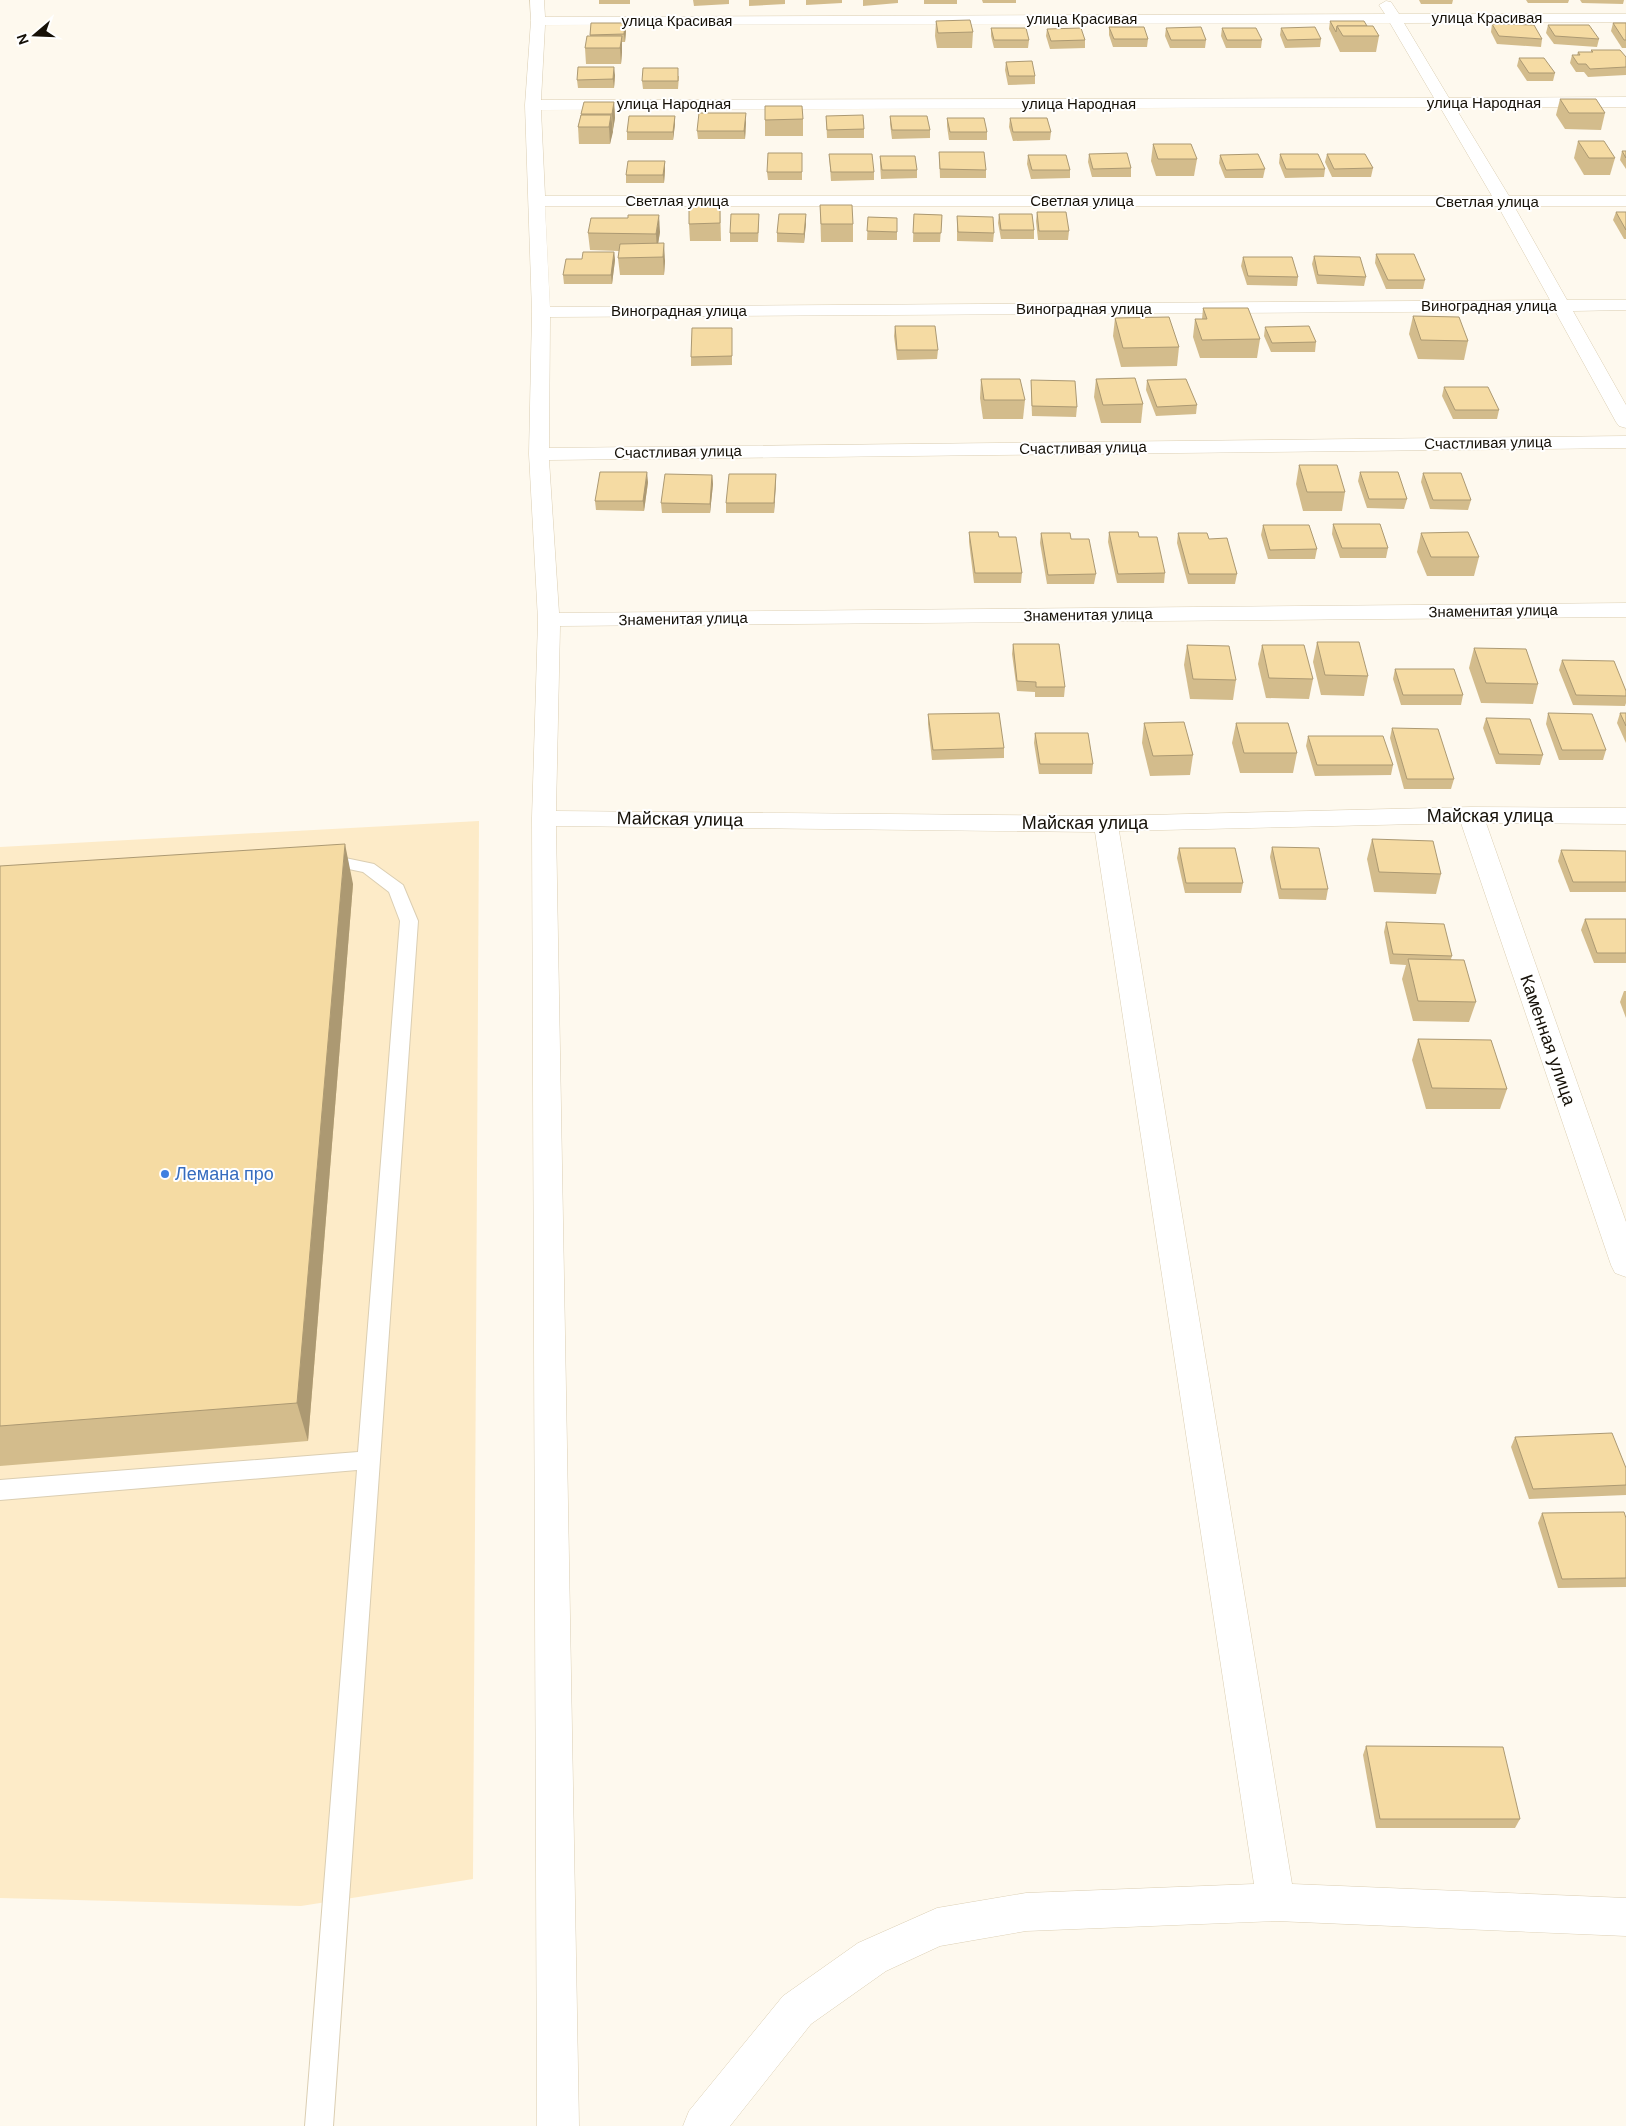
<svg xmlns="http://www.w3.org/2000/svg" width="1626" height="2126" font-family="'DM Sans',sans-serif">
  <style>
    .built { fill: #fdebc8 }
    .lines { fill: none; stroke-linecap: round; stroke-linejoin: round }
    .service-casing { stroke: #dbceb2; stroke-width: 2 }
    .minor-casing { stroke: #dbceb2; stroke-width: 1 }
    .service { fill: #fff; fill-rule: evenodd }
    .minor { fill: #fff; fill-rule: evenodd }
    .wall { fill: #d3bc8c }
    .shaded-wall { fill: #ac9972 }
    .building { fill: #f5dba3; stroke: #ac9972 }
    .shop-dot { fill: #3f7fe0; stroke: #fff; stroke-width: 2 }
    .labels { text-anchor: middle; stroke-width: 4; stroke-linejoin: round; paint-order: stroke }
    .far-street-label { font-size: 15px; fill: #161108; stroke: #fff }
    .street-label { font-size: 18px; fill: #161108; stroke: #fff }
    .shop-label { font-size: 18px; fill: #366cbe; stroke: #fff; text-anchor: start }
  </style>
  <rect width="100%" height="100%" fill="#fef9ee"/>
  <polygon class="built" points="479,821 473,1879 301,1906 0,1898 0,847"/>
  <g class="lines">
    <defs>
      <polygon id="service" points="326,854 374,864 403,885 418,921 333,2126 305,2126 357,1470 0,1500 0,1480 358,1452 400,921 389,892 363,872 320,863 318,859 320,855"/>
      <path id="minor" d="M530,0H544L545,17L1385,14L1379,5L1386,1L1391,2L1399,14H1626V22L1404,23L1449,98L1626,97V107H1455L1509,196H1626V206H1514L1567,300H1626V310L1573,311L1626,405V428L1619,426L1616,422L1555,311L550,317L549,448L1626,436V448L549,460L559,613L1626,603V617L560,626L556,811L1106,816L1471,807L1626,808V824L1486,823L1626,1222V1277L1615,1273L1611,1265L1461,823L1119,831L1292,1884L1626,1898V1936L1276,1921L1026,1931L940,1946L886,1971L811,2024L730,2126H683L689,2111L783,1996L858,1943L937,1908L1026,1893L1254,1884L1095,832L556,826L579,2126H537L532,818L538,620L529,454L532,312L525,105L531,21ZM1390,23L1434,98L541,100L545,25ZM1440,107L1492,196H545L541,110ZM545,206H1498L1550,300L550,307Z"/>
    </defs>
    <use href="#service" class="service-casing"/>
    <use href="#minor" class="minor-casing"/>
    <use href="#service" class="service"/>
    <use href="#minor" class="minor"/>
  </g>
  <g class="wall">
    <rect x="599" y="0" width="31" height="4"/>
    <polygon points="693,0 729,0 729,4 694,6"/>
    <polygon points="749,0 785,0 785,4 749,6"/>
    <polygon points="806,0 842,0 842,3 806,5"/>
    <polygon points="863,0 898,0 898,3 863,6"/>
    <rect x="924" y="0" width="33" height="4"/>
    <polygon points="982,0 1016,0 1016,3 983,3"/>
    <polygon points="1419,0 1453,0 1452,4 1421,4"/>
    <polygon points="1526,0 1569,0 1568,3 1528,3"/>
    <polygon points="1580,0 1624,0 1623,4 1582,3"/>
    <polygon points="936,21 973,32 972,48 937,48 935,36"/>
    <polygon points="1330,21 1367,26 1379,36 1376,52 1340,52 1329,29"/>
    <polygon points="591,23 626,31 625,42 622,42 622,52 621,64 586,64 585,48 590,36"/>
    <polygon points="1613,23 1626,23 1626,48 1622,48 1611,31"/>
    <polygon points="1492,24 1542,39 1541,47 1497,44 1491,32"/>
    <polygon points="1548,25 1599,39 1597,47 1554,44 1546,33"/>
    <polygon points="1109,27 1148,39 1147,47 1113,47 1109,35"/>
    <polygon points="991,28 1029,40 1028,48 994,48 991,36"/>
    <polygon points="1166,28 1206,40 1205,48 1170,48 1165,36"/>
    <polygon points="1222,28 1262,40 1261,48 1226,48 1221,36"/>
    <polygon points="1281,28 1321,39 1320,47 1285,48 1280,35"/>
    <polygon points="1047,29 1085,40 1085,48 1050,49 1046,36"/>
    <polygon points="1591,50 1626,57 1626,75 1588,77 1584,72 1576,72 1570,63 1572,55 1577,55 1578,52 1591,52"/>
    <polygon points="1519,58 1555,73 1553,81 1527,81 1517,66"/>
    <polygon points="1006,62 1035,76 1035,84 1008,85 1005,70"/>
    <polygon points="615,75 614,88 578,88 577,80"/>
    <polygon points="679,76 678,89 643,89 642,81"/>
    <polygon points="1560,99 1605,113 1601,130 1565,129 1556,115"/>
    <polygon points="614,102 615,118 610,144 579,144 578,127 581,114"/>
    <polygon points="765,106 803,119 803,136 765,136"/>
    <polygon points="675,116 675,124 673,140 627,140 627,132"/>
    <polygon points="826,116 864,129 864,138 827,138"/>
    <polygon points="890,116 930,130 930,138 892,139 890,124"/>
    <polygon points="947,118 987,132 987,140 949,140 947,126"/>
    <polygon points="1010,118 1051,132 1050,140 1013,141 1009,127"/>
    <polygon points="746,122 745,139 698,139 697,131"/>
    <polygon points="1578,141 1615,158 1610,175 1584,175 1574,158"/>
    <polygon points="1153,144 1197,159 1194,176 1156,176 1151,161"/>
    <polygon points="1622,151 1626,151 1626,169 1620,160"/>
    <polygon points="939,152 986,170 986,178 940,178"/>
    <polygon points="802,153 802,180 768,180 767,172"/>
    <polygon points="829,154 874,172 874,180 831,181"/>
    <polygon points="1089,154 1131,168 1131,177 1092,177 1088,162"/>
    <polygon points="1280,154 1325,169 1324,177 1285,178 1279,163"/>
    <polygon points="1327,154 1373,168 1371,177 1332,177 1325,162"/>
    <polygon points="1028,155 1070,170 1070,178 1031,179 1027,164"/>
    <polygon points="1220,155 1265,169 1263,178 1225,178 1219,163"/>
    <polygon points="880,156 917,170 917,178 881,179 880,164"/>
    <polygon points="665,161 665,170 664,183 626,183 626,175"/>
    <polygon points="720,203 721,241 690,241 689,224"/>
    <polygon points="820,205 853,224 853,242 821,242"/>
    <polygon points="1037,212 1069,231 1068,240 1038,240 1036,221"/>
    <polygon points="1616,212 1626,212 1626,239 1624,239 1613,220"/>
    <polygon points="914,214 942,215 940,242 913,242"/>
    <polygon points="999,214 1034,230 1034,239 1001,239 998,223"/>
    <polygon points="957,216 994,233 993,242 957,241"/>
    <polygon points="868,217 897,218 897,240 867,240"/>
    <polygon points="759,223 758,242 730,242 730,233"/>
    <polygon points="806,223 804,243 777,242 777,233"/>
    <polygon points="660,232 658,243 665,261 664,275 620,275 618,258 619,251 590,250 588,233"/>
    <polygon points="614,252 615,260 612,284 564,284 563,275 582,259"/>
    <polygon points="1376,254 1425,280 1423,289 1386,289 1375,263"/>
    <polygon points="1314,256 1366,277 1364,286 1317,284 1312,264"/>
    <polygon points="1243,257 1298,277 1297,286 1247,285 1241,266"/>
    <polygon points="1203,308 1260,339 1257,358 1200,358 1193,337 1195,319 1202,319"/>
    <polygon points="1413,316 1468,341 1464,360 1418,359 1409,334"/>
    <polygon points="1115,318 1179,347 1177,366 1121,367 1113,336"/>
    <polygon points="895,326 938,350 937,359 897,360 894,336"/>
    <polygon points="1265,327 1316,342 1315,352 1271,352 1264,336"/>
    <polygon points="732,328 732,365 691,366 691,357"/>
    <polygon points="981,379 1025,400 1023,419 983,419 980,398"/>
    <polygon points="1096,379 1143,404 1141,423 1101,423 1094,397"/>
    <polygon points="1031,380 1077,407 1076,417 1032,416 1031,389"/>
    <polygon points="1147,380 1197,405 1196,414 1156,416 1146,390"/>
    <polygon points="1444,387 1499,410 1497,419 1453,419 1442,396"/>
    <polygon points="1299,465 1345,492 1342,511 1303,511 1296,484"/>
    <polygon points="1360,472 1407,499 1404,509 1367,508 1358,481"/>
    <polygon points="1423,473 1471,500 1468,510 1430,509 1421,482"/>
    <polygon points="776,474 774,513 726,513 726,503"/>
    <polygon points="712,475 713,484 710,513 662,513 661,503"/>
    <polygon points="648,482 644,511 596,510 595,501"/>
    <polygon points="1333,524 1388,548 1386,558 1340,558 1332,534"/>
    <polygon points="1263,525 1317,549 1315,559 1268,559 1261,535"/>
    <polygon points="969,532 999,537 1022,573 1021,583 974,583 969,542"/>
    <polygon points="1109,532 1139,537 1165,573 1164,583 1117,583 1108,542"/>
    <polygon points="1041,533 1071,539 1096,574 1094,584 1047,584 1040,543"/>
    <polygon points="1178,533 1209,539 1237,574 1235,584 1188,584 1177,543"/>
    <polygon points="1421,533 1479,557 1474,576 1427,576 1417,552"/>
    <polygon points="1317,642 1368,676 1364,696 1321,695 1313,662"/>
    <polygon points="1013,644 1065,687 1064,697 1035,697 1035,692 1017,691 1012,654"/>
    <polygon points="1187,645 1236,680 1233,700 1190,699 1184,665"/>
    <polygon points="1262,645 1313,679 1309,699 1266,698 1258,664"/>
    <polygon points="1474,648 1538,684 1533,704 1481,703 1469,668"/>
    <polygon points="1562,660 1626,691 1626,703 1625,706 1573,705 1559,670"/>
    <polygon points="1395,669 1463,695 1461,705 1401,705 1393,679"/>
    <polygon points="1548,713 1606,750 1603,760 1559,760 1546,724"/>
    <polygon points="1620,713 1626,713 1626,743 1617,723"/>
    <polygon points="928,714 1004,748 1004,758 932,760 928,724"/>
    <polygon points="1486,718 1543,755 1540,765 1496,764 1483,728"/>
    <polygon points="1144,723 1193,755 1190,775 1150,776 1142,743"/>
    <polygon points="1236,723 1297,753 1293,773 1240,773 1232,743"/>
    <polygon points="1392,728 1454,779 1451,789 1404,789 1390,738"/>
    <polygon points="1035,733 1093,764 1092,774 1039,774 1034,743"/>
    <polygon points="1308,736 1393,765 1391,775 1315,776 1306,746"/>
    <polygon points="1372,839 1441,874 1436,894 1374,892 1367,859"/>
    <polygon points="1272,847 1328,889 1326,900 1279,899 1270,857"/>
    <polygon points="1179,848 1243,883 1241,893 1185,893 1177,858"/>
    <polygon points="1561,850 1626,851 1626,892 1570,892 1558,861"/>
    <polygon points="0,866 353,884 308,1441 0,1466"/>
    <polygon points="1585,919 1626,919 1626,963 1594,963 1581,930"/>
    <polygon points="1386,922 1452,956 1451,959 1476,1002 1469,1022 1413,1021 1402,979 1406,965 1390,964 1384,932"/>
    <polygon points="1624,991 1626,991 1626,1018 1620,1002"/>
    <polygon points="1418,1039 1507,1089 1500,1109 1426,1109 1412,1060"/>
    <polygon points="1515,1437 1626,1468 1626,1495 1529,1499 1511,1447"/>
    <polygon points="1542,1513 1626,1518 1626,1587 1558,1588 1538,1523"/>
    <polygon points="1366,1746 1520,1819 1515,1828 1376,1828 1363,1755"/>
  </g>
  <g class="shaded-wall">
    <polygon points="625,23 626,31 625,42 624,34"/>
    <polygon points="622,36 622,52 621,64 620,48"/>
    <polygon points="614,67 615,75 614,88 613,79"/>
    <polygon points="614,102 615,118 613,130 612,114"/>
    <polygon points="746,113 746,122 745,139 744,131"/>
    <polygon points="611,115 613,132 610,144 609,127"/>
    <polygon points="675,116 675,124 673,140 673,132"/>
    <polygon points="665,161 665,170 664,183 663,175"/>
    <polygon points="806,214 806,223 804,243 804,234"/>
    <polygon points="659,215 660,232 657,251 656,234"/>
    <polygon points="664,243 665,261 664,275 663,257"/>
    <polygon points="614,252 615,260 612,284 611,275"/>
    <polygon points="647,472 648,482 644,511 643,501"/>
    <polygon points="776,474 776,484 774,513 774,503"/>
    <polygon points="712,475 713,484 710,513 710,504"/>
    <polygon points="345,844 353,884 308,1441 297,1403"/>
  </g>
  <g class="building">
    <polygon points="970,20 973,32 938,33 936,21"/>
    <polygon points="1330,21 1364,21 1367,26 1337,26 1336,32"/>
    <polygon points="591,23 625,23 624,34 590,35"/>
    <polygon points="1613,23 1626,23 1626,40 1624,40"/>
    <polygon points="1492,24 1534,25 1542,39 1499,36"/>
    <polygon points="1548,25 1589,25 1599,39 1555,36"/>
    <polygon points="1337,26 1373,26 1379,36 1343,36"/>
    <polygon points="1109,27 1144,27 1148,39 1114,39"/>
    <polygon points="1201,27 1206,40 1171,40 1166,28"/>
    <polygon points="1315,27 1321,39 1287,40 1281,28"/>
    <polygon points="991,28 1026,28 1029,40 994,40"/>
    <polygon points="1081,28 1085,40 1051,41 1047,29"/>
    <polygon points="1222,28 1256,28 1262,40 1227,40"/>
    <polygon points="587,36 622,36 620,48 585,48"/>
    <polygon points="1591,50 1620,50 1626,57 1626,67 1590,69 1586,64 1578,64 1572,55 1580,55 1578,52 1593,52"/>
    <polygon points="1519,58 1544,58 1555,73 1529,73"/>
    <polygon points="1032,61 1035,76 1009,76 1006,62"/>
    <polygon points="578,67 614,67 613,79 577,80"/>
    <polygon points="643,68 678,68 678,81 642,81"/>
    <polygon points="1560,99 1596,99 1605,113 1569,113"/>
    <polygon points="584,102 614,102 612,114 581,114"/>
    <polygon points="765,106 802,106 803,119 765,120"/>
    <polygon points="699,113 746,113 744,131 697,131"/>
    <polygon points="581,115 611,115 609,127 578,127"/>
    <polygon points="863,115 864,129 827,130 826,116"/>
    <polygon points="629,116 675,116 673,132 627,132"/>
    <polygon points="890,116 927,116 930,130 892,130"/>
    <polygon points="947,118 984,118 987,132 950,132"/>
    <polygon points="1010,118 1047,118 1051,132 1013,132"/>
    <polygon points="1578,141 1604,141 1615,158 1589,158"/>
    <polygon points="1153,144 1191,144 1197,159 1158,159"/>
    <polygon points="1622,151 1626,151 1626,158"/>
    <polygon points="939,152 984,152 986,170 940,169"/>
    <polygon points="768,153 802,153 802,172 767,172"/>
    <polygon points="1127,153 1131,168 1093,169 1089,154"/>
    <polygon points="829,154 872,154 874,172 831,172"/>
    <polygon points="1258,154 1265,169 1226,170 1220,155"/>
    <polygon points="1280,154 1318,154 1325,169 1286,169"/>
    <polygon points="1327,154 1365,154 1373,168 1334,169"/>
    <polygon points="1028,155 1066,155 1070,170 1032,170"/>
    <polygon points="880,156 915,156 917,170 882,170"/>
    <polygon points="628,161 665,161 663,175 626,175"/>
    <polygon points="720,203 720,223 689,224 689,204"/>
    <polygon points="820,205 852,205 853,224 821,224"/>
    <polygon points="1037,212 1066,212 1069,231 1039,231"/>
    <polygon points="1616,212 1626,212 1626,230"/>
    <polygon points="731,214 759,214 758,233 730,233"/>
    <polygon points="779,214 806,214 804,234 777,233"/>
    <polygon points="914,214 942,215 941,233 913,233"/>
    <polygon points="999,214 1032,214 1034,230 1001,230"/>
    <polygon points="628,215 659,215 656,234 588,233 591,218 628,218"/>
    <polygon points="957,216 993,217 994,233 958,232"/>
    <polygon points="868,217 897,218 897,232 867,231"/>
    <polygon points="664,243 663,257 618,258 620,244"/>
    <polygon points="583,252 614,252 611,275 563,275 566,259 582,259"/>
    <polygon points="1376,254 1414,254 1425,280 1388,280"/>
    <polygon points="1314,256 1360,257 1366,277 1318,275"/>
    <polygon points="1243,257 1292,257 1298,277 1248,276"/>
    <polygon points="1203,308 1248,308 1260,339 1202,340 1195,319 1207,319"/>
    <polygon points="1413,316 1459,317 1468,341 1421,340"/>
    <polygon points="1169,317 1179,347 1123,348 1115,318"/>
    <polygon points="895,326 935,326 938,350 897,350"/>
    <polygon points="1309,326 1316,342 1272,343 1265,327"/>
    <polygon points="692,328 732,328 732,356 691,357"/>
    <polygon points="1135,378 1143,404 1103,405 1096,379"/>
    <polygon points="981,379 1020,379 1025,400 984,400"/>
    <polygon points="1186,379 1197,405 1157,407 1147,380"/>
    <polygon points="1031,380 1075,381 1077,407 1032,406"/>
    <polygon points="1444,387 1488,387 1499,410 1455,410"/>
    <polygon points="1299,465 1337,465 1345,492 1307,492"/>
    <polygon points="600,472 647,472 643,501 595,501"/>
    <polygon points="1360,472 1398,472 1407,499 1369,499"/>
    <polygon points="1423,473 1461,473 1471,500 1433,500"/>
    <polygon points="665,474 712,475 710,504 661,503"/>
    <polygon points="729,474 776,474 774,503 726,503"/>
    <polygon points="1333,524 1380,524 1388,548 1342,548"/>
    <polygon points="1263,525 1309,525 1317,549 1270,550"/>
    <polygon points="969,532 998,532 999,537 1016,537 1022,573 975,573"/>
    <polygon points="1109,532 1138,532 1139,537 1157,537 1165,573 1118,574"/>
    <polygon points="1468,532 1479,557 1431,557 1421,533"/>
    <polygon points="1041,533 1070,533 1071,539 1089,539 1096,574 1048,575"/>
    <polygon points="1178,533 1207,533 1209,539 1227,538 1237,574 1189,574"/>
    <polygon points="1317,642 1359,642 1368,676 1325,675"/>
    <polygon points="1013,644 1059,644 1065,687 1036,687 1036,682 1017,681"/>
    <polygon points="1187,645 1229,646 1236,680 1193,679"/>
    <polygon points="1262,645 1304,645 1313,679 1269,678"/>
    <polygon points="1474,648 1526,649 1538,684 1486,683"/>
    <polygon points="1562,660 1614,661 1626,691 1626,696 1576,695"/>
    <polygon points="1395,669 1454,669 1463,695 1403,695"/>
    <polygon points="999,713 1004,748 933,750 928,714"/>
    <polygon points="1548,713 1592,714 1606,750 1562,750"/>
    <polygon points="1620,713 1626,713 1626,726"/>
    <polygon points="1486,718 1530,719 1543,755 1499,754"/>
    <polygon points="1184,722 1193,755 1153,756 1144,723"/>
    <polygon points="1236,723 1288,723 1297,753 1244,753"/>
    <polygon points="1392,728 1438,729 1454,779 1407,779"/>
    <polygon points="1035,733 1088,733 1093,764 1040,764"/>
    <polygon points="1308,736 1383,736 1393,765 1317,765"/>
    <polygon points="1372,839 1433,841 1441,874 1379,872"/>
    <polygon points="345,844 297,1403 0,1426 0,866"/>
    <polygon points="1272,847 1319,848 1328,889 1281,889"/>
    <polygon points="1179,848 1235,848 1243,883 1186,883"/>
    <polygon points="1561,850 1626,851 1626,882 1573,882"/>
    <polygon points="1585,919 1626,919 1626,953 1597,953"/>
    <polygon points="1386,922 1444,924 1452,956 1393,954"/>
    <polygon points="1408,959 1464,960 1476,1002 1418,1001"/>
    <polygon points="1418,1039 1491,1040 1507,1089 1432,1088"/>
    <polygon points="1612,1433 1626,1468 1626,1485 1533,1489 1515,1437"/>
    <polygon points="1624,1512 1626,1518 1626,1578 1562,1579 1542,1513"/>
    <polygon points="1366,1746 1503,1747 1520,1819 1380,1819"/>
  </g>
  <circle class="shop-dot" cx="165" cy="1174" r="5"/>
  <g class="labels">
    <g class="far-street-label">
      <text x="1487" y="23">улица Красивая</text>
      <text x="1082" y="24">улица Красивая</text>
      <text x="677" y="26">улица Красивая</text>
      <text x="1484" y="108">улица Народная</text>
      <text x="674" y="109">улица Народная</text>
      <text x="1079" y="109">улица Народная</text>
      <text x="677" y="206">Светлая улица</text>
      <text x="1082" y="206">Светлая улица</text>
      <text x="1487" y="207">Светлая улица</text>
      <text x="1489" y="311">Виноградная улица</text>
      <text x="1084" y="314">Виноградная улица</text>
      <text x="679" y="316">Виноградная улица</text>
      <text transform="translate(1488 443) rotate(-1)" y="5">Счастливая улица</text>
      <text transform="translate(1083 448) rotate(-1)" y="5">Счастливая улица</text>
      <text transform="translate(678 452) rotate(-1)" y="5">Счастливая улица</text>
      <text transform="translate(1493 611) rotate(-1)" y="5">Знаменитая улица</text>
      <text transform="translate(1088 615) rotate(-1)" y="5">Знаменитая улица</text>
      <text transform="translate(683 619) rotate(-1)" y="5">Знаменитая улица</text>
    </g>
    <g class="street-label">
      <text x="1490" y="822">Майская улица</text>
      <text transform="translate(680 819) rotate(1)" y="6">Майская улица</text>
      <text x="1085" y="829">Майская улица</text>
      <text transform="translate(1548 1040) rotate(71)" y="6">Каменная улица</text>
    </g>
    <g class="shop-label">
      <text x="175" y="1180">Лемана про</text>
    </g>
  </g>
  <g transform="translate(35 35) rotate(251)" stroke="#ffffff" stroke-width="4" paint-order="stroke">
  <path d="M0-4L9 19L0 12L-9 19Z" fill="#161108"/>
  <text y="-8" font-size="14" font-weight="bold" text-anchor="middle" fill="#161108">N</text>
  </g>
</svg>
